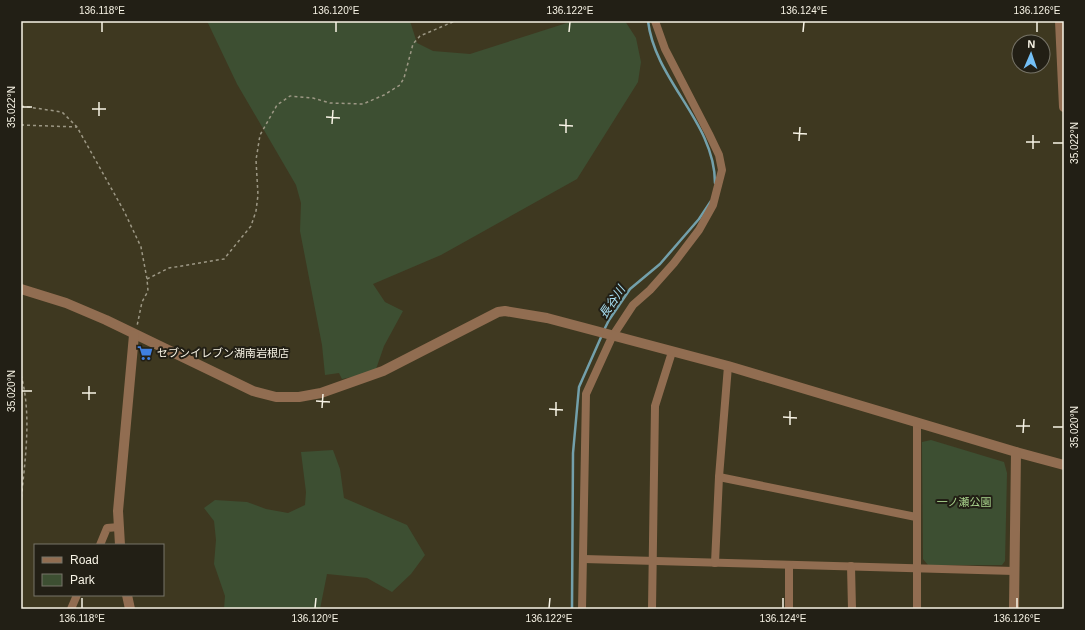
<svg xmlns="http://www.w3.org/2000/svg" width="1085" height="630" font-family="Arial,'Noto Sans JP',sans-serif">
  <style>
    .green { fill: #3d4f32 }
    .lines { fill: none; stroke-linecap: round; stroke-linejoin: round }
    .stream { stroke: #73a0ab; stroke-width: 2.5 }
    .path { stroke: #9d9885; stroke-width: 1.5; stroke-dasharray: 3 3; stroke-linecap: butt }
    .minor { stroke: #916d51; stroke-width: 8 }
    .tertiary { stroke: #916d51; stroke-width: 10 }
    .ticks { fill: none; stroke: #f7f3e5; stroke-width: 1.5 }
    .labels { text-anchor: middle; stroke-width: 4; stroke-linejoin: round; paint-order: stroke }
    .poi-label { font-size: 11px; fill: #f7f3e5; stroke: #221f15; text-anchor: start }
    .park-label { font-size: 11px; fill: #a9d48d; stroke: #221f15 }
    .water-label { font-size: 12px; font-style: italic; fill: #aae2f6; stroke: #221f15 }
    .neatline { fill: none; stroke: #f7f3e5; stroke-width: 1.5 }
    .ticks-label { font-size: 10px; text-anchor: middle; fill: #f7f3e5 }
  </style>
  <rect width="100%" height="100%" fill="#3e3820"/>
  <g class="green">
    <polygon points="207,21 410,21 417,43 433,51 470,54 573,21 625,21 636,38 641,62 638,82 577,179 441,255 373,284 385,302 403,311 384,346 375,372 342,379 339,373 325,375 322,345 300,231 301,203 296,185 237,84"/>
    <polygon points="931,440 1004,462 1007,473 1005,561 1002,565 928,565 923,559 922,442"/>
    <polygon points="333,450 340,469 344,498 407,525 425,555 411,574 392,592 367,578 327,574 320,609 224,609 225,596 214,564 216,540 214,521 204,508 215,500 247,502 266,509 288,513 305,505 306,492 301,452"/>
  </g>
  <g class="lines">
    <g class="stream">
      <path d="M648,21C655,81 715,122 715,183"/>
      <polyline points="604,330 609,320 630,289 660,264 699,219 711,201"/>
      <polyline points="572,609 573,453 579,387 602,335"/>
    </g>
    <g class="path">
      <polyline points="21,106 62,112 77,127 124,211 141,247 147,279 148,291 142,302 137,326"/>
      <polyline points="21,125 77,127"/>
      <polyline points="147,279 169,268 224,259 251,226 256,211 258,195 256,160 260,135 277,105 290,96 313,98 330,103 363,104 384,95 400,85 404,78 413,44 420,36 455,21"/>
      <path d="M21,375C32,415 25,460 21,501"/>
    </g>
    <g class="minor">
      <polyline points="719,477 916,517"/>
      <polyline points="100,545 107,528 119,527"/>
      <polyline points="584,559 1014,571"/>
      <polyline points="715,563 719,477 728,366"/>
      <polyline points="851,566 852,609"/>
      <polyline points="71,609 77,595"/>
      <polyline points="582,609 586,394 612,337 633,305 650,290 674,263 699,230 713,205 722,170 719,155 709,134 665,49 655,21"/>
      <polyline points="652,609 655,406 672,352"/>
      <polyline points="789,609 789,565"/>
      <polyline points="917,609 917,422"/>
    </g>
    <g class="tertiary">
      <polyline points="1060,21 1064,107"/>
      <polyline points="21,289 66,303 106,320 253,391 276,397 299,397 321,393 383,371 498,312 505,311 547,318 728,366 1016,452 1064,465"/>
      <polyline points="120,545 118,511 134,335"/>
      <polyline points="127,595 130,609"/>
      <polyline points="1014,609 1016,452"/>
    </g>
  </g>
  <path class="ticks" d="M102,32V22M336,32V22M569,32L570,22M803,32L804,22M1037,32V22M22,107H32M92,109H106M99,116V102M326,117L340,118M332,124L333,110M559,125L573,126M566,133V119M793,133L807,134M799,141L800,127M1026,142H1040M1053,143H1063M1033,149V135M22,391H32M82,393H96M89,400V386M316,401L330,402M322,408L323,394M549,409L563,410M556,416V402M783,417L797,418M790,425V411M1016,426H1030M1053,427H1063M1023,433L1024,419M82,608V598M315,608L316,598M549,608L550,598M783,608V598M1017,608V598"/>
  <defs>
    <symbol id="supermarket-bare" viewBox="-9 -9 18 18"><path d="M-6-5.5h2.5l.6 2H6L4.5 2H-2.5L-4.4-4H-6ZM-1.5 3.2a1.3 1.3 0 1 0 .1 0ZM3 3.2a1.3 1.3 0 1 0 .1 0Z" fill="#3f7fe0" stroke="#221f15" stroke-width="2.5" paint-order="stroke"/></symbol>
  </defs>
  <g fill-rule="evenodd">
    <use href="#supermarket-bare" x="134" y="342" width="22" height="22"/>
  </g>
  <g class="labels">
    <g class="poi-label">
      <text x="157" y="357">セブンイレブン湖南岩根店</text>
    </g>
    <g class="park-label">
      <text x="964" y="506">一ノ瀬公園</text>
    </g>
    <g class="water-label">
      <text transform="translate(612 302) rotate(-56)" y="4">長谷川</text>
    </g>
  </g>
  <rect width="1085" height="630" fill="none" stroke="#221f15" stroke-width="44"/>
  <rect x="34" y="544" width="130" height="52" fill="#221f15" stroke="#777468"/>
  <rect x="42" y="557" width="20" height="6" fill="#916d51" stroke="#777468"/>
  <text x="70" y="564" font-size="12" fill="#f7f3e5">Road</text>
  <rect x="42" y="574" width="20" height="12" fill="#3d4f32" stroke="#777468"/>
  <text x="70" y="584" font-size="12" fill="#f7f3e5">Park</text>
  <g transform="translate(1031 54) rotate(2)"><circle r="19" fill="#221f15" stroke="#777468"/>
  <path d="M0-3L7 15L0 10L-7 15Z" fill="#74c0f6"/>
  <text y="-6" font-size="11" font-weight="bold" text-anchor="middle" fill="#f7f3e5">N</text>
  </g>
  <rect x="22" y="22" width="1041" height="586" class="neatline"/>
  <g class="ticks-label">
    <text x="102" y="14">136.118°E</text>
    <text x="336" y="14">136.120°E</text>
    <text x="570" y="14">136.122°E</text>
    <text x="804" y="14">136.124°E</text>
    <text x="1037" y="14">136.126°E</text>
    <text transform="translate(11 107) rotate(-90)" y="4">35.022°N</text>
    <text transform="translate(1074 143) rotate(-90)" y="4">35.022°N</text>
    <text transform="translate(11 391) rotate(-90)" y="4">35.020°N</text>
    <text transform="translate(1074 427) rotate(-90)" y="4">35.020°N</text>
    <text x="82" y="622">136.118°E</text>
    <text x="315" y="622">136.120°E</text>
    <text x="549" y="622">136.122°E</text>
    <text x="783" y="622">136.124°E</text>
    <text x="1017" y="622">136.126°E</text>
  </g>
</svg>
